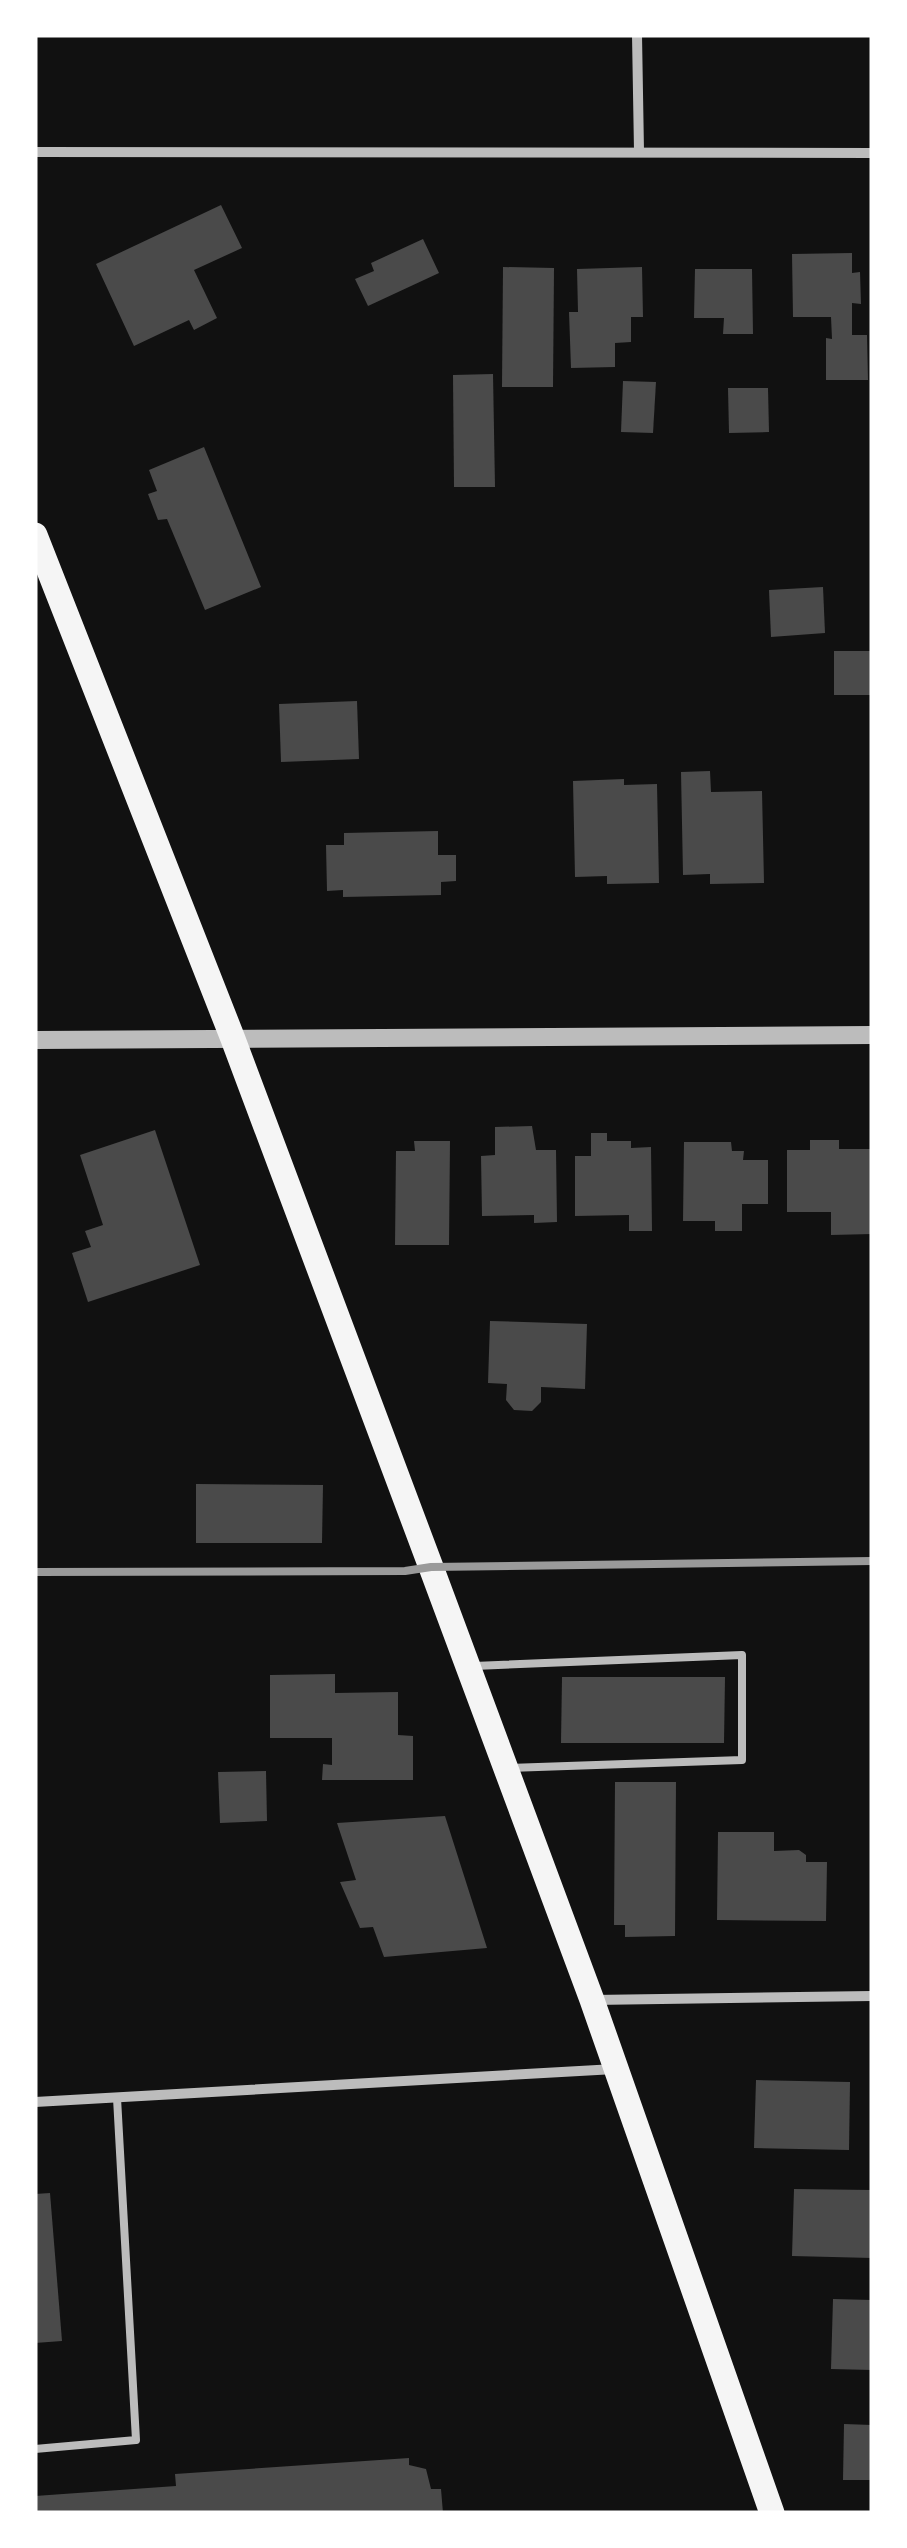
<svg xmlns="http://www.w3.org/2000/svg" width="907" height="2548" font-family="Manrope,sans-serif">
  <style>
    .building { fill: #4a4a4a }
    .lines { fill: none; stroke-linecap: round; stroke-linejoin: round }
    .service { stroke: #bcbcbc; stroke-width: 8 }
    .minor { stroke: #bcbcbc; stroke-width: 10 }
    .tertiary { stroke: #bcbcbc; stroke-width: 18 }
    .primary { stroke: #f5f5f5; stroke-width: 25 }
    .rail { stroke: #9a9a9a; stroke-width: 8 }
  </style>
  <rect width="100%" height="100%" fill="#111"/>
  <g class="building">
    <polygon points="221,205 242,248 194,270 217,318 194,330 189,320 134,346 96,264"/>
    <polygon points="423,239 439,273 368,306 355,279 374,271 371,263"/>
    <polygon points="852,253 852,273 860,272 861,304 852,303 852,335 867,335 868,380 826,380 826,338 832,339 831,317 793,317 792,254"/>
    <polygon points="503,267 554,268 553,387 502,387"/>
    <polygon points="642,267 643,317 631,317 631,342 615,343 615,367 571,368 569,312 578,312 577,269"/>
    <polygon points="695,269 752,269 753,334 723,334 724,318 694,318"/>
    <polygon points="493,374 495,487 454,487 453,375"/>
    <polygon points="623,381 656,382 653,433 621,432"/>
    <polygon points="728,388 768,388 769,432 729,433"/>
    <polygon points="204,447 261,587 205,610 167,519 158,520 148,494 157,491 149,470"/>
    <polygon points="823,587 825,633 771,637 769,590"/>
    <rect x="834" y="651" width="38" height="44"/>
    <polygon points="357,701 359,759 281,762 279,704"/>
    <polygon points="710,771 711,792 762,791 764,883 710,884 710,874 683,875 681,772"/>
    <polygon points="624,779 624,785 657,784 659,883 607,884 607,876 575,877 573,781"/>
    <polygon points="438,831 438,855 456,855 456,881 441,882 441,895 343,897 343,890 327,891 326,845 344,845 344,833"/>
    <polygon points="532,1126 536,1150 556,1150 557,1222 534,1223 534,1215 482,1216 481,1156 495,1155 495,1127"/>
    <polygon points="155,1130 200,1265 88,1302 72,1253 91,1247 85,1231 103,1225 80,1155"/>
    <polygon points="591,1133 607,1133 607,1141 631,1141 631,1148 651,1147 652,1231 629,1231 629,1215 575,1216 575,1156 591,1156"/>
    <polygon points="810,1140 839,1140 839,1149 872,1149 872,1234 831,1235 831,1212 787,1212 787,1150 810,1150"/>
    <polygon points="414,1141 450,1141 449,1245 395,1245 396,1151 415,1151"/>
    <polygon points="684,1142 731,1142 732,1151 744,1151 743,1160 768,1160 768,1204 742,1204 742,1231 715,1231 715,1221 683,1221"/>
    <polygon points="490,1321 587,1324 585,1389 541,1387 541,1402 532,1411 514,1410 506,1400 507,1384 488,1383"/>
    <polygon points="196,1484 323,1485 322,1543 196,1543"/>
    <polygon points="335,1674 335,1693 398,1692 398,1735 413,1736 413,1780 322,1780 323,1764 332,1765 332,1738 270,1738 270,1675"/>
    <polygon points="562,1677 725,1677 724,1743 561,1743"/>
    <polygon points="266,1771 267,1821 220,1823 218,1772"/>
    <polygon points="615,1782 676,1782 675,1936 625,1937 625,1925 614,1925"/>
    <polygon points="445,1816 487,1948 384,1957 373,1927 360,1928 340,1882 356,1880 337,1823"/>
    <polygon points="718,1832 774,1832 774,1851 799,1850 806,1855 806,1862 827,1862 826,1921 717,1920"/>
    <polygon points="756,2080 850,2082 849,2150 754,2148"/>
    <polygon points="794,2189 872,2190 872,2258 792,2256"/>
    <polygon points="50,2193 62,2341 35,2343 35,2194"/>
    <polygon points="833,2299 872,2300 872,2370 831,2369"/>
    <polygon points="844,2424 872,2425 872,2480 843,2480"/>
    <polygon points="409,2458 409,2465 426,2469 431,2489 441,2489 443,2513 35,2513 35,2496 176,2486 175,2474"/>
  </g>
  <g class="lines">
    <g class="service">
      <polyline points="474,1666 742,1655 742,1760 509,1768"/>
      <polyline points="35,2449 136,2440 117,2098"/>
    </g>
    <g class="minor">
      <polyline points="637,35 639,151"/>
      <polyline points="35,152 872,153"/>
      <polyline points="593,2000 872,1996"/>
      <polyline points="35,2102 615,2069"/>
    </g>
    <polyline class="tertiary" points="35,1040 872,1035"/>
    <polyline class="primary" points="35,535 233,1039 431,1567 592,2000 772,2513"/>
    <polyline class="rail" points="35,1572 405,1571 431,1567 872,1561"/>
  </g>
  <rect width="907" height="2548" fill="none" stroke="#ffffff" stroke-width="75"/>
</svg>
